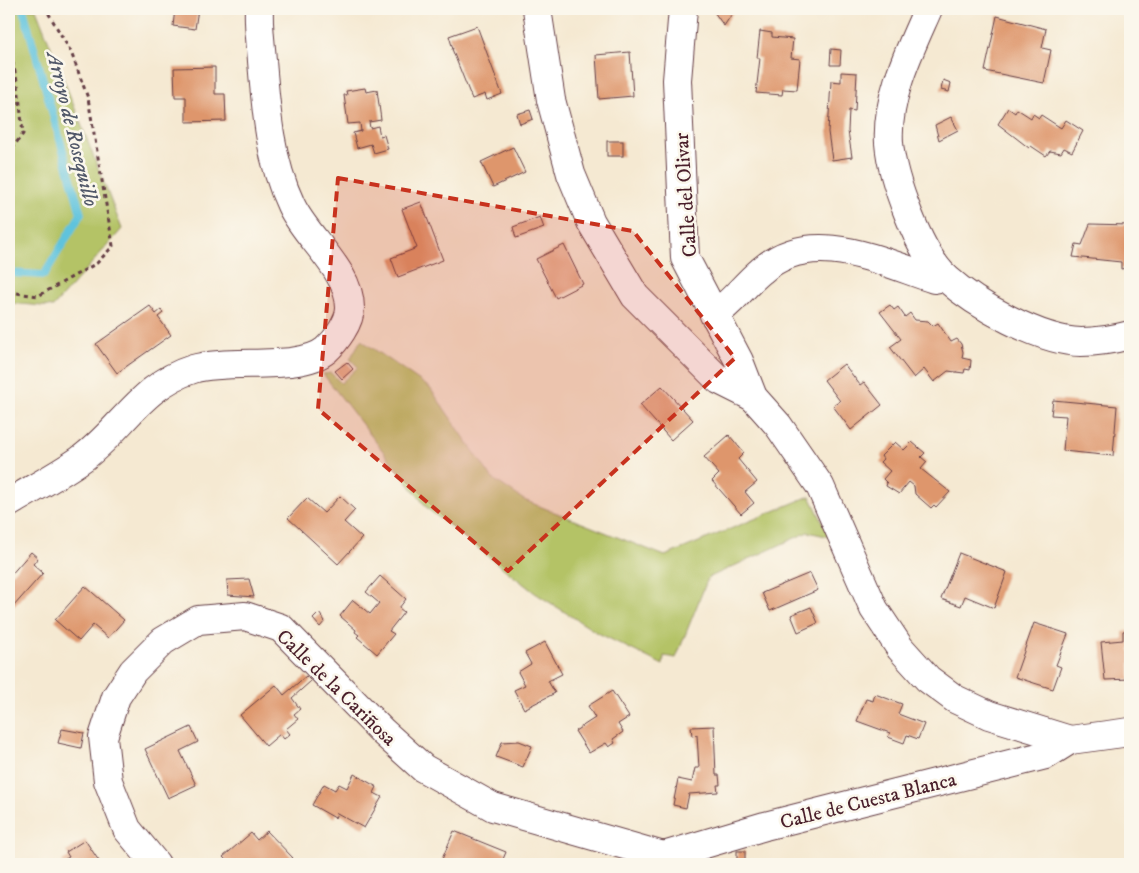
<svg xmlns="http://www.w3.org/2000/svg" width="1139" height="873" font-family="'IM FELL DW Pica',serif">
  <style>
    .green { fill: #b4c366; stroke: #7f7148 }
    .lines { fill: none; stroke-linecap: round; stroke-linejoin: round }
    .stream { stroke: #5fc3dd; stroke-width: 8 }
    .building { fill: #de966c }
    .minor-casing { stroke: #643d44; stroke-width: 30 }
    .path { stroke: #643d44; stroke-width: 3; stroke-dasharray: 4 4; stroke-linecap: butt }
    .minor { stroke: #fff; stroke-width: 28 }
    .marked { fill: #c8321e; fill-opacity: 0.2; stroke: #c8321e; stroke-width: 4; stroke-dasharray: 10 6; stroke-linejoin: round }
    .labels { text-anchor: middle; stroke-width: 5; stroke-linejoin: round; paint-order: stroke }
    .street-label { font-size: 20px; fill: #4a1f2b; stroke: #fbf7ec }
    .water-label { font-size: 21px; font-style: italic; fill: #515869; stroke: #fbf7ec }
  </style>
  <rect width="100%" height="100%" fill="#fbf7ec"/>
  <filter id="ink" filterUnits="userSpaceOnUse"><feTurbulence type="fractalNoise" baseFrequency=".02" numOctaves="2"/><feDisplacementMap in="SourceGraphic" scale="10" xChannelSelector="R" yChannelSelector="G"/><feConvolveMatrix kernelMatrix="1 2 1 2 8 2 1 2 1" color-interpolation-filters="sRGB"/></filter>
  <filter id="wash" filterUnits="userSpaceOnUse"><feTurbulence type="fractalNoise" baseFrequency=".0096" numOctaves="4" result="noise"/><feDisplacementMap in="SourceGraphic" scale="20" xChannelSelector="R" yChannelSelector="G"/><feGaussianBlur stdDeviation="1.12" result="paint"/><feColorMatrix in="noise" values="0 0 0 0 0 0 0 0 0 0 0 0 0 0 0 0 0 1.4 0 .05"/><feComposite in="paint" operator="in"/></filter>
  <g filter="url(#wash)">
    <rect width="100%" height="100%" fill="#f5e9d2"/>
    <g class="green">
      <polygon points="9,9 36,9 122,229 53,307 9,303"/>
      <polygon points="361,340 430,388 492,478 524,500 665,556 810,496 830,537 808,532 708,578 676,658 664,656 663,665 596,632 535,593 428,509 323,374 331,373 341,383 358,367 350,359"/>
    </g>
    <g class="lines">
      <polyline class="stream" points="9,273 44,275 81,214 23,9"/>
    </g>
    <g id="blocks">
      <g class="building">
        <polygon points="175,9 198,9 195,29 173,26"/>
        <polygon points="712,9 735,9 724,26"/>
        <polygon points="997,16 1046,29 1042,48 1051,50 1044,83 985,71"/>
        <polygon points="477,26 502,94 487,100 485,94 472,99 452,49 453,49 449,36"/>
        <polygon points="760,31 772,33 772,37 793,39 791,58 800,59 797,90 783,89 782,95 756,93 760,58 757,58"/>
        <polygon points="831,49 841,50 840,65 830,65"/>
        <polygon points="630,52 633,96 599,99 596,55"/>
        <polygon points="215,67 215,94 225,94 226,121 186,122 186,97 175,97 174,68"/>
        <polygon points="841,72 857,73 855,111 849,110 848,131 852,157 832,160 828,132 831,81 841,82"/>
        <polygon points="943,80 951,83 949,92 941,90"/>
        <polygon points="365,88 366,92 377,90 381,120 369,122 370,128 378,126 380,136 384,135 388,149 374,153 371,144 357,148 353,133 361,131 360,123 348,124 344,95 347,95 346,91"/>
        <polygon points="1008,108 1015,113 1017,109 1031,118 1033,114 1039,118 1041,115 1061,128 1066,120 1083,131 1072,152 1064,148 1061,153 1050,151 1046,156 1031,146 1029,148 998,124"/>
        <polygon points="530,110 533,119 520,124 517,114"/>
        <polygon points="951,117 958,130 939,140 935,125"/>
        <rect x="607" y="141" width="16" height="15"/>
        <polygon points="513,147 525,172 493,187 481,162"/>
        <polygon points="421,202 443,260 398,277 391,258 417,248 402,209"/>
        <polygon points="540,217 544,228 516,238 513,227"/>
        <polygon points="1090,224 1130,225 1130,277 1127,268 1121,269 1121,262 1073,257 1076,244 1082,245"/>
        <polygon points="564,245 583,284 556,298 536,259"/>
        <polygon points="890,305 894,310 898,307 905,317 910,313 915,320 928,321 933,326 938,323 951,342 957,339 961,344 963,352 962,358 971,360 970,370 965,369 964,373 948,371 934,382 924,369 914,378 890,347 901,339 880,312"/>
        <polygon points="150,306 156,314 161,310 163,313 158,317 171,335 117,373 96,344"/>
        <polygon points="347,362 353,369 342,379 335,371"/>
        <polygon points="844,364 860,385 864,382 882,405 851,430 833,406 840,401 824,380"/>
        <polygon points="662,386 693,420 671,440 640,405"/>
        <polygon points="1053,400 1117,406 1113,456 1063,451 1066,416 1051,415"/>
        <polygon points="729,435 744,453 738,459 757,482 745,492 754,503 741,514 712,481 719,474 704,457"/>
        <polygon points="895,442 904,450 912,442 925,453 921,457 927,462 921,469 950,492 936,507 934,505 931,508 915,494 914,486 909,482 899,494 886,486 887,483 883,479 890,471 880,462 883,459 881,456"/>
        <polygon points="340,496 355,510 344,522 362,538 338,564 288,518 307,498 324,513"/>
        <polygon points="31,552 38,558 33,564 43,573 13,607 9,603 9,577"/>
        <polygon points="959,553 1007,572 994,608 965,596 961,606 941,599"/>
        <polygon points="810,573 818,590 770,611 762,593"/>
        <polygon points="380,576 406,599 399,608 404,612 389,631 394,634 377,654 357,637 359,635 355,632 356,630 340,616 353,600 370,614 379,603 366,592"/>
        <polygon points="249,579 254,597 228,595 227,580"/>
        <polygon points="85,586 124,620 108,638 93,625 79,641 55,620"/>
        <polygon points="811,607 818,623 798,632 791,615"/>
        <polygon points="319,613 325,621 320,627 313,619"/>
        <polygon points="1034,623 1068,634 1056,665 1061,667 1053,689 1015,677"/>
        <polygon points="1130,630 1130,679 1105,680 1101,642 1123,640 1123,631"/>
        <polygon points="545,642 562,674 548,681 555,693 524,709 514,690 525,685 518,672 531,664 525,653"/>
        <polygon points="306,676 311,681 292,698 300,709 294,714 298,719 286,729 290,734 284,739 280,734 266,746 240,715 276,685 284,695"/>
        <polygon points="612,691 629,717 618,724 623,732 613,739 615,743 609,747 606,743 589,753 575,731 595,718 588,706"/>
        <polygon points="875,694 902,704 898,714 924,724 918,739 907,735 904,743 888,737 890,733 857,721 866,699 873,701"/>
        <polygon points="714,726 716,775 719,775 720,785 717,785 718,792 689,794 686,808 673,805 678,779 692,782 695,768 699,768 697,735 692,736 691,727"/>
        <polygon points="191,727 198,742 180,751 196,785 168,798 145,749"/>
        <polygon points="62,729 84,733 81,748 58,743"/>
        <polygon points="519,741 532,746 523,767 496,757 502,742"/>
        <polygon points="354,774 377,787 374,793 382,797 364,828 337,813 335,818 312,805 324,784 335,790 339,784 347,788"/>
        <polygon points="267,831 293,858 285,864 225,864 228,862 223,857 251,833 257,840"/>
        <polygon points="454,831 506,852 501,864 440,864"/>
        <polygon points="85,840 101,864 64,864 62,861 69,857 66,852"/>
        <rect x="737" y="851" width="8" height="9"/>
      </g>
    </g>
  </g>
  <g filter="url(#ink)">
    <use href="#blocks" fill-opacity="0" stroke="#643d44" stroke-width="1"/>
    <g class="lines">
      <defs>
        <g id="minor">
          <polyline points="537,9 551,100 571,174 591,222 635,296 719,380 753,397"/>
          <polyline points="683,9 677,80 685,258 739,361 753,397 778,425 820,486 874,609 900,648 928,679 955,699 989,715 1070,740 1130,732"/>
          <path d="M928,9C910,50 886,97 889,143C892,179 919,253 946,278C976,305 1040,341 1081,342C1097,342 1115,339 1130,335"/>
          <path d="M714,315C732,303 744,285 761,271C811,226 879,261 934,279L945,277"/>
          <path d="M9,503C32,489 57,476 80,460C121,431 141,385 193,369C229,358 300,372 326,350C336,341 350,322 350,308C350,270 306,238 291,205C270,161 266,110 262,61C261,44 258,26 259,9"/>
          <polyline points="664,856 765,826 1046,755 1070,740"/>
          <polyline points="156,864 127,829 108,781 103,737 116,697 133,671 163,641 198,620 245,616 281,628 383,732 423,768 493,807 691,864"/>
        </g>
      </defs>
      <use href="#minor" class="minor-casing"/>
      <g class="path">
        <polyline points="9,46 18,85 23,134 9,152"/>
        <polyline points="9,292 38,296 97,263 113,246 88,98 71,52 46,9"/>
      </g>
      <use href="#minor" class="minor"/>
    </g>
  </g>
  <path class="marked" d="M338,178L633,231L735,358L508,571L318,409Z"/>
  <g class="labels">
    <g class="street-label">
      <text transform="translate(685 195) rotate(-94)" y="7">Calle del Olivar</text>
      <text transform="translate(337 687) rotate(44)" y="7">Calle de la Cariñosa</text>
      <text transform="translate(868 800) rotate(-14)" y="7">Calle de Cuesta Blanca</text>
    </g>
    <g class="water-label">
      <text transform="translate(73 129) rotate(76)" y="7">Arroyo de Rosequillo</text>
    </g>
  </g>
  <rect width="1139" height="873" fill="none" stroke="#fbf7ec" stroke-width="30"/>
</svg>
